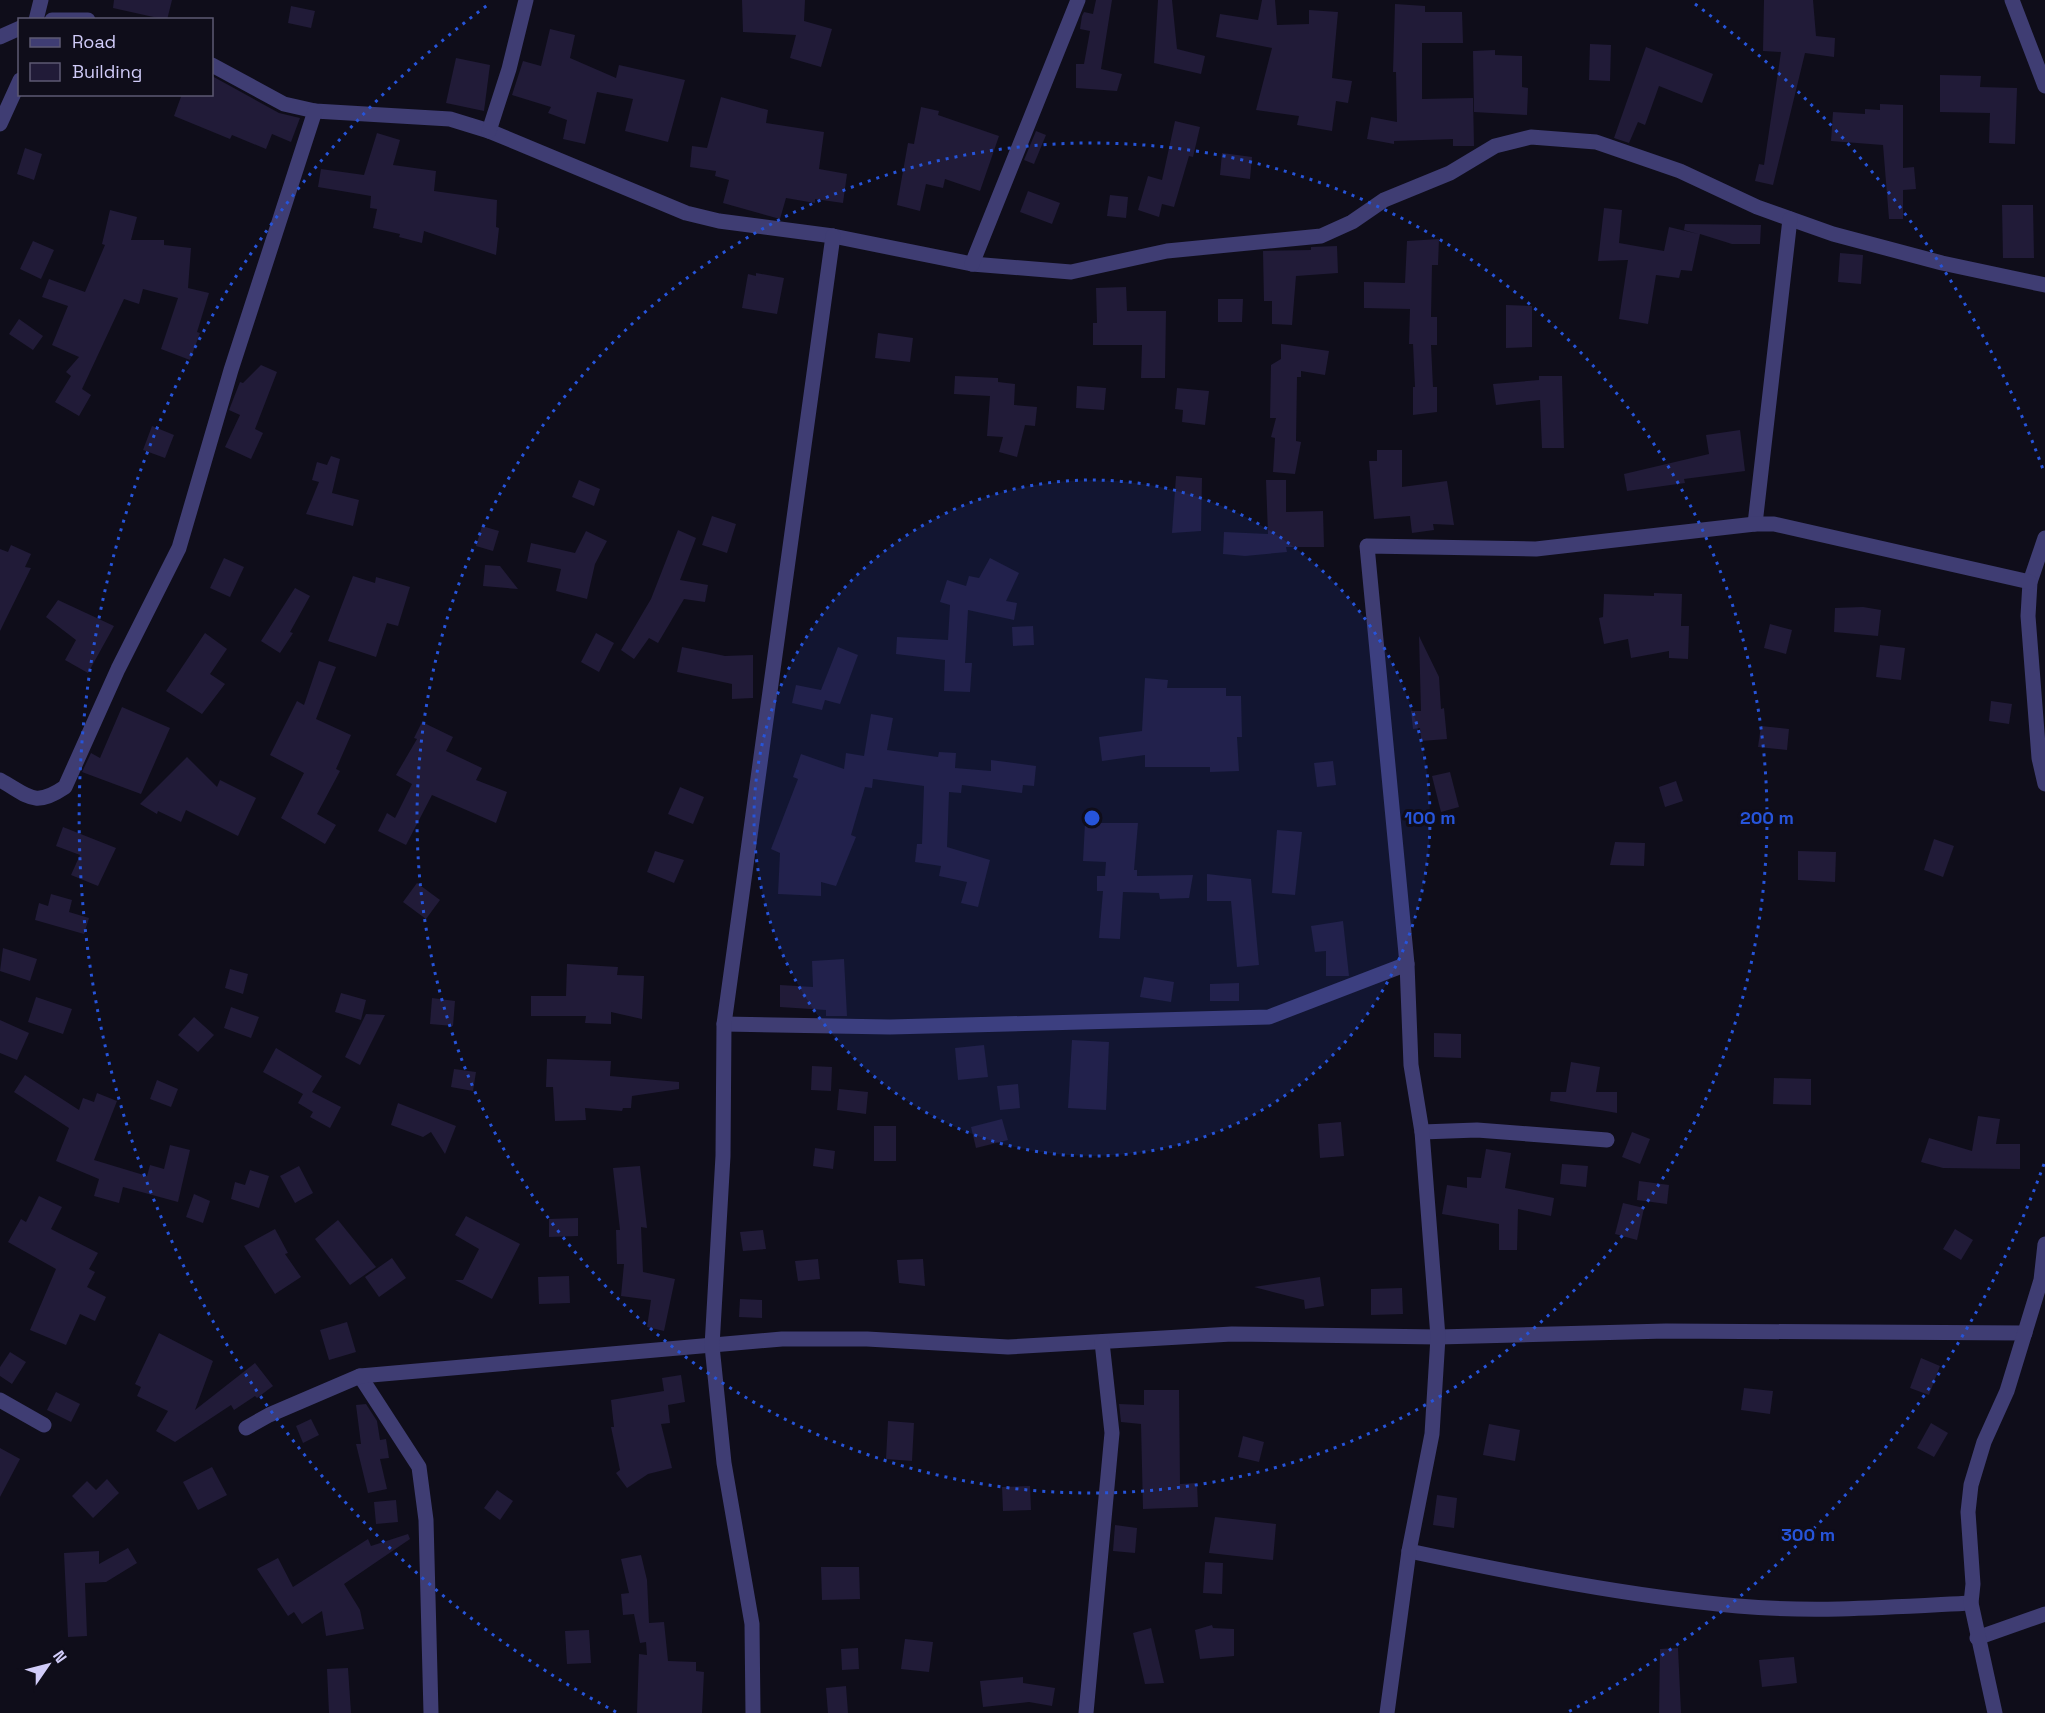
<svg xmlns="http://www.w3.org/2000/svg" width="2045" height="1713" font-family="'Space Grotesk',sans-serif">
  <style>
    .building { fill: #211b38 }
    .lines { fill: none; stroke-linecap: round; stroke-linejoin: round }
    .minor { stroke: #3f3d73; stroke-width: 15 }
    .ring { fill: none; stroke: #2654da; stroke-width: 3; stroke-dasharray: 3 6 }
    .centre { fill: #2654da; stroke: #0f0d1a; stroke-width: 3 }
    .ring-label { font-size: 18px; text-anchor: middle; font-weight: bold; fill: #2654da; stroke: #0f0d1a; stroke-width: 6; stroke-linejoin: round; paint-order: stroke }
  </style>
  <rect width="100%" height="100%" fill="#0f0d1a"/>
  <g class="building">
    <polygon points="114,0 172,0 167,20 113,8"/>
    <polygon points="742,0 805,0 804,21 832,29 821,67 790,58 796,35 743,32"/>
    <polygon points="1096,0 1112,0 1101,69 1122,74 1117,91 1076,88 1076,64 1084,64 1090,31 1080,29 1082,16 1084,12 1093,14"/>
    <polygon points="1158,0 1172,0 1177,49 1205,56 1201,74 1154,63"/>
    <polygon points="1262,0 1275,0 1277,25 1309,24 1309,10 1338,12 1332,78 1352,81 1348,103 1336,101 1332,131 1297,125 1299,116 1256,110 1272,48 1216,37 1220,14 1258,20"/>
    <polygon points="1764,0 1813,0 1816,36 1835,38 1834,57 1805,53 1773,185 1755,181 1759,164 1764,165 1781,52 1763,51"/>
    <polygon points="1395,4 1425,6 1425,12 1462,12 1463,43 1422,43 1422,99 1473,98 1474,146 1453,146 1453,139 1394,141 1394,144 1367,139 1371,117 1397,122 1396,72 1393,72"/>
    <polygon points="291,6 315,11 311,28 288,23"/>
    <polygon points="550,29 575,35 570,58 616,78 619,65 685,80 668,142 625,131 633,99 597,92 585,144 563,139 567,120 548,113 551,107 512,95 523,61 541,66"/>
    <polygon points="1590,44 1611,45 1610,81 1589,80"/>
    <polygon points="1646,47 1713,74 1702,103 1659,86 1645,125 1638,122 1629,143 1614,138"/>
    <polygon points="1495,50 1495,55 1522,56 1522,87 1528,88 1527,115 1474,112 1473,51"/>
    <polygon points="456,58 490,65 484,111 446,103"/>
    <polygon points="1940,75 1981,76 1980,87 2017,88 2015,144 1989,143 1990,113 1940,112"/>
    <polygon points="212,76 279,113 300,118 291,142 272,134 266,149 232,135 230,139 174,116 182,94 212,94"/>
    <polygon points="721,97 768,110 766,123 824,132 819,169 847,174 843,203 815,199 815,203 786,198 780,219 723,203 729,180 715,176 716,171 690,167 692,146 707,148"/>
    <polygon points="1880,104 1903,105 1903,168 1914,167 1916,189 1903,190 1903,219 1889,219 1883,145 1831,141 1833,112 1865,114 1865,109 1880,110"/>
    <polygon points="921,107 939,111 938,115 999,136 980,191 945,179 943,188 926,184 920,211 897,205 908,143 914,144"/>
    <polygon points="1175,121 1200,127 1193,157 1189,156 1174,207 1162,204 1159,217 1138,210 1148,176 1162,180"/>
    <polygon points="1036,131 1046,135 1034,164 1024,160"/>
    <polygon points="377,133 400,140 393,165 436,171 434,191 497,200 496,227 499,228 496,255 424,231 422,243 399,237 400,234 373,228 377,209 370,208 371,196 318,187 321,169 364,175"/>
    <polygon points="25,148 42,154 34,180 17,174"/>
    <polygon points="1222,153 1252,157 1250,179 1220,175"/>
    <polygon points="1028,191 1060,203 1052,224 1020,212"/>
    <polygon points="1110,195 1128,197 1126,218 1107,216"/>
    <polygon points="2002,205 2033,205 2034,258 2003,258"/>
    <polygon points="1604,208 1622,210 1619,243 1664,251 1669,227 1698,234 1684,230 1685,224 1761,225 1760,244 1732,244 1700,234 1692,271 1681,270 1679,278 1656,275 1648,324 1619,319 1628,260 1598,261"/>
    <polygon points="110,210 137,217 131,240 164,240 164,245 191,248 188,288 209,293 197,332 200,333 190,360 161,349 178,298 143,289 139,304 124,299 82,389 91,395 79,416 55,402 71,376 66,372 79,357 52,345 68,306 42,297 49,279 85,292 105,245 102,244"/>
    <polygon points="1439,239 1438,265 1432,265 1431,317 1437,317 1437,345 1431,345 1433,387 1437,387 1437,412 1413,415 1413,387 1415,387 1413,344 1409,344 1410,309 1364,308 1364,282 1405,283 1407,241"/>
    <polygon points="33,241 54,250 41,279 20,269"/>
    <polygon points="1337,246 1338,273 1296,276 1292,325 1272,324 1272,301 1264,301 1263,251 1311,250 1311,247"/>
    <polygon points="1840,253 1863,255 1861,284 1838,282"/>
    <polygon points="756,273 784,278 777,314 742,308 748,274 756,276"/>
    <polygon points="1126,287 1127,311 1166,311 1165,378 1141,378 1142,345 1093,345 1093,323 1097,323 1096,288"/>
    <polygon points="1218,299 1243,299 1242,322 1218,322"/>
    <polygon points="1506,305 1532,306 1532,347 1506,348"/>
    <polygon points="19,319 43,336 33,350 9,334"/>
    <polygon points="878,333 913,338 910,362 875,358"/>
    <polygon points="1281,344 1329,351 1325,375 1301,371 1301,377 1297,377 1296,441 1301,442 1295,474 1273,472 1275,438 1271,437 1276,418 1270,418 1271,365 1281,359"/>
    <polygon points="261,365 277,372 255,429 263,433 251,459 225,447 240,415 229,410 240,382 243,383"/>
    <polygon points="955,376 998,378 998,382 1015,384 1014,405 1037,407 1035,426 1025,425 1017,457 999,452 1003,437 987,436 990,396 954,394"/>
    <polygon points="1539,376 1562,376 1564,448 1542,448 1540,400 1496,405 1493,384 1539,380"/>
    <polygon points="1077,386 1106,388 1104,410 1076,408"/>
    <polygon points="1177,388 1209,391 1205,425 1182,422 1183,410 1175,409"/>
    <polygon points="152,426 174,435 165,458 143,450"/>
    <polygon points="1740,430 1745,471 1684,479 1685,483 1627,491 1624,474 1709,454 1706,435"/>
    <polygon points="1377,450 1402,450 1402,487 1447,481 1454,525 1433,524 1434,530 1412,533 1410,516 1374,519 1369,461 1377,461"/>
    <polygon points="331,456 340,459 332,493 359,500 353,526 306,514 319,482 312,480 317,462 327,465"/>
    <polygon points="1176,476 1202,478 1201,531 1172,533"/>
    <polygon points="579,480 600,489 594,506 572,497"/>
    <polygon points="1266,480 1286,480 1286,512 1323,511 1324,547 1286,547 1287,552 1245,556 1223,554 1224,532 1268,534"/>
    <polygon points="712,516 736,524 727,553 702,545"/>
    <polygon points="482,526 499,531 493,551 476,546"/>
    <polygon points="678,530 696,538 680,580 708,585 705,602 684,599 658,643 649,638 634,659 621,650 651,599"/>
    <polygon points="586,531 607,541 595,564 587,599 556,591 561,569 527,562 531,543 575,553"/>
    <polygon points="11,545 31,554 25,567 31,568 0,631 0,549 8,552"/>
    <polygon points="224,558 244,567 230,597 210,588"/>
    <polygon points="990,558 1019,573 1006,601 1017,603 1014,620 968,610 965,663 972,663 970,692 944,691 945,660 896,654 897,637 948,640 950,605 940,602 947,580 966,586 969,576 979,578"/>
    <polygon points="485,565 500,566 518,589 483,586"/>
    <polygon points="353,576 375,583 376,577 410,587 398,626 387,623 376,657 328,641"/>
    <polygon points="295,588 310,596 290,632 293,633 280,653 261,641"/>
    <polygon points="1654,593 1682,594 1681,626 1689,626 1688,659 1669,658 1669,651 1631,658 1628,639 1604,644 1599,618 1603,617 1604,594 1654,596"/>
    <polygon points="58,600 114,626 88,673 65,660 76,640 46,617"/>
    <polygon points="1863,607 1881,610 1878,636 1834,632 1835,608"/>
    <polygon points="1770,624 1792,630 1786,654 1764,648"/>
    <polygon points="1033,626 1034,645 1013,646 1012,627"/>
    <polygon points="205,633 227,649 210,674 225,684 202,714 166,691"/>
    <polygon points="596,633 614,643 599,672 581,662"/>
    <polygon points="1419,636 1439,677 1441,709 1444,708 1447,739 1421,741 1420,728 1413,729 1411,711 1421,711"/>
    <polygon points="1880,645 1905,648 1901,680 1876,677"/>
    <polygon points="682,647 725,656 753,655 753,698 732,699 732,684 677,672"/>
    <polygon points="838,647 858,655 840,704 825,700 822,710 792,703 796,685 821,690"/>
    <polygon points="319,661 336,667 316,719 351,735 336,769 340,771 317,814 336,825 325,844 281,818 304,773 270,755 297,701 304,705"/>
    <polygon points="1145,678 1168,680 1167,688 1226,688 1226,696 1241,696 1242,737 1237,737 1239,771 1210,772 1210,767 1145,767 1145,755 1102,761 1099,737 1142,731"/>
    <polygon points="1991,701 2012,704 2009,724 1989,721"/>
    <polygon points="122,707 170,728 141,794 82,772 91,753 100,758"/>
    <polygon points="871,714 893,718 887,750 938,757 939,752 956,753 955,768 991,771 991,760 1036,766 1034,786 1023,785 1022,793 962,785 961,793 949,792 947,847 990,860 978,907 961,903 967,882 939,876 941,866 915,862 917,844 922,844 924,786 873,779 872,788 865,787 851,835 856,837 836,886 821,882 821,896 778,894 780,853 771,849 798,779 793,777 801,754 844,769 846,753 864,756"/>
    <polygon points="422,722 453,737 446,751 482,768 476,780 507,792 496,823 432,795 406,845 378,831 387,813 395,818 412,784 396,775 417,739 414,738"/>
    <polygon points="1761,726 1789,729 1787,750 1758,747"/>
    <polygon points="187,757 217,787 220,780 256,798 238,836 186,810 181,822 158,811 157,814 140,804"/>
    <polygon points="1333,761 1336,785 1317,787 1314,763"/>
    <polygon points="1450,772 1459,807 1441,812 1432,776"/>
    <polygon points="1676,781 1683,801 1665,807 1659,787"/>
    <polygon points="680,787 704,797 693,824 668,814"/>
    <polygon points="1085,823 1138,823 1134,870 1137,870 1137,876 1193,875 1189,898 1160,899 1159,893 1123,892 1120,939 1099,938 1103,891 1097,891 1097,876 1105,876 1106,862 1083,861"/>
    <polygon points="63,827 116,848 98,886 71,875 80,855 56,846"/>
    <polygon points="1277,830 1302,832 1295,895 1272,893"/>
    <polygon points="1934,839 1954,846 1943,877 1924,870"/>
    <polygon points="1615,842 1645,843 1644,866 1610,865"/>
    <polygon points="655,851 684,860 674,883 647,872"/>
    <polygon points="1798,851 1836,852 1835,882 1798,880"/>
    <polygon points="1207,874 1251,879 1259,965 1237,967 1231,901 1207,901"/>
    <polygon points="417,883 440,900 426,919 403,902"/>
    <polygon points="51,894 72,900 69,912 89,918 84,934 35,920 39,903 48,906"/>
    <polygon points="1343,921 1349,976 1326,976 1326,951 1315,952 1311,926"/>
    <polygon points="3,948 37,959 30,981 0,971"/>
    <polygon points="844,959 847,1016 826,1016 826,1010 780,1007 780,985 813,987 812,961"/>
    <polygon points="567,964 618,967 617,975 644,976 642,1019 611,1012 611,1024 585,1023 586,1016 531,1016 531,996 566,996"/>
    <polygon points="230,969 248,974 243,994 225,988"/>
    <polygon points="1144,977 1174,982 1171,1002 1140,997"/>
    <polygon points="1239,983 1239,1001 1210,1001 1210,984"/>
    <polygon points="341,993 366,1000 361,1020 335,1012"/>
    <polygon points="36,997 72,1009 63,1034 28,1022"/>
    <polygon points="432,998 455,1001 453,1026 430,1024"/>
    <polygon points="231,1007 259,1017 251,1038 224,1028"/>
    <polygon points="366,1014 385,1015 360,1065 345,1057"/>
    <polygon points="194,1017 214,1035 198,1052 178,1035"/>
    <polygon points="0,1020 29,1033 17,1060 0,1053"/>
    <polygon points="1434,1033 1461,1034 1461,1058 1434,1057"/>
    <polygon points="1072,1040 1109,1042 1106,1110 1068,1108"/>
    <polygon points="984,1045 988,1077 958,1080 955,1048"/>
    <polygon points="276,1048 322,1076 312,1092 341,1107 330,1128 310,1117 313,1112 298,1103 303,1094 263,1072"/>
    <polygon points="547,1059 611,1061 610,1076 679,1082 679,1089 632,1096 631,1108 623,1108 622,1111 585,1108 586,1120 555,1121 553,1087 546,1087"/>
    <polygon points="1571,1062 1600,1067 1596,1092 1617,1092 1617,1113 1550,1101 1551,1092 1566,1092"/>
    <polygon points="812,1066 832,1067 831,1091 811,1090"/>
    <polygon points="454,1069 476,1072 473,1091 451,1087"/>
    <polygon points="25,1075 79,1110 83,1098 94,1102 97,1093 117,1101 94,1160 147,1176 150,1165 164,1169 170,1145 190,1150 178,1202 123,1187 119,1203 94,1196 99,1179 56,1161 69,1128 14,1092"/>
    <polygon points="1774,1078 1811,1079 1811,1105 1773,1104"/>
    <polygon points="157,1080 178,1089 171,1107 150,1099"/>
    <polygon points="1018,1084 1020,1108 1000,1110 997,1086"/>
    <polygon points="839,1089 868,1092 866,1114 837,1110"/>
    <polygon points="398,1103 456,1126 445,1154 431,1132 423,1137 391,1125"/>
    <polygon points="1978,1116 2000,1119 1996,1144 2020,1144 2020,1169 1943,1168 1921,1162 1929,1138 1972,1151"/>
    <polygon points="1002,1119 1008,1140 976,1148 971,1127"/>
    <polygon points="1341,1122 1344,1156 1320,1158 1318,1124"/>
    <rect x="874" y="1126" width="22" height="35"/>
    <polygon points="1632,1132 1650,1139 1640,1164 1622,1157"/>
    <polygon points="815,1148 835,1151 833,1169 813,1166"/>
    <polygon points="1486,1149 1511,1153 1505,1188 1554,1198 1551,1216 1518,1209 1517,1250 1499,1250 1499,1224 1442,1214 1447,1185 1467,1188 1467,1177 1481,1178"/>
    <polygon points="1562,1164 1588,1166 1586,1187 1560,1184"/>
    <polygon points="299,1166 313,1193 295,1203 280,1176"/>
    <polygon points="640,1166 647,1228 641,1227 643,1272 675,1279 664,1331 647,1327 651,1300 621,1296 624,1264 617,1264 616,1230 620,1230 613,1168"/>
    <polygon points="250,1170 269,1176 259,1208 231,1199 235,1182 245,1185"/>
    <polygon points="1639,1181 1669,1185 1667,1204 1637,1200"/>
    <polygon points="194,1194 210,1201 203,1223 186,1217"/>
    <polygon points="39,1196 62,1207 51,1229 98,1253 89,1269 95,1272 87,1287 106,1297 95,1321 80,1314 66,1345 30,1330 56,1269 8,1242 21,1219 26,1222"/>
    <polygon points="1623,1203 1644,1208 1637,1240 1615,1234"/>
    <polygon points="466,1216 520,1244 492,1299 455,1280 463,1280 479,1249 455,1235"/>
    <polygon points="578,1218 578,1236 549,1237 549,1219"/>
    <polygon points="338,1220 376,1267 350,1285 315,1239"/>
    <polygon points="275,1229 288,1253 285,1254 301,1277 275,1294 244,1246"/>
    <polygon points="1955,1229 1973,1240 1961,1260 1943,1249"/>
    <polygon points="763,1230 766,1249 743,1251 740,1232"/>
    <polygon points="392,1258 406,1278 379,1297 365,1277"/>
    <polygon points="818,1259 820,1279 798,1281 795,1261"/>
    <polygon points="923,1259 925,1286 899,1283 897,1260"/>
    <polygon points="569,1276 570,1303 539,1304 538,1277"/>
    <polygon points="1320,1277 1324,1306 1305,1309 1304,1300 1254,1287"/>
    <polygon points="1402,1288 1403,1314 1371,1315 1371,1289"/>
    <polygon points="740,1299 762,1300 762,1318 739,1317"/>
    <polygon points="347,1322 356,1352 329,1360 320,1330"/>
    <polygon points="159,1333 213,1361 195,1410 255,1363 273,1386 257,1398 255,1396 234,1410 231,1405 175,1442 156,1431 168,1411 137,1396 141,1387 135,1384"/>
    <polygon points="10,1352 26,1362 12,1384 0,1376 0,1367"/>
    <polygon points="1921,1358 1940,1366 1929,1395 1910,1388"/>
    <polygon points="681,1375 685,1402 668,1405 670,1423 661,1424 672,1468 648,1474 627,1488 616,1473 620,1470 611,1427 614,1427 611,1400 664,1391 662,1378"/>
    <polygon points="1744,1388 1773,1391 1770,1414 1741,1410"/>
    <polygon points="1144,1390 1179,1390 1180,1484 1197,1483 1198,1507 1143,1509 1141,1424 1121,1422 1119,1404 1144,1405"/>
    <polygon points="56,1392 80,1404 71,1422 47,1410"/>
    <polygon points="366,1404 377,1421 380,1440 386,1439 389,1458 380,1459 387,1489 368,1493 356,1444 361,1444 356,1405"/>
    <polygon points="311,1419 319,1435 303,1443 296,1426"/>
    <polygon points="888,1421 914,1423 912,1461 886,1459"/>
    <polygon points="1931,1423 1948,1433 1934,1457 1917,1448"/>
    <polygon points="1489,1424 1520,1430 1515,1461 1483,1455"/>
    <polygon points="1243,1436 1264,1442 1259,1462 1238,1457"/>
    <polygon points="0,1448 20,1459 0,1497"/>
    <polygon points="212,1467 227,1495 198,1510 183,1482"/>
    <polygon points="107,1479 119,1493 93,1518 72,1496 87,1481 96,1490"/>
    <polygon points="1030,1486 1031,1510 1003,1511 1002,1487"/>
    <polygon points="497,1490 513,1501 500,1520 484,1508"/>
    <polygon points="1437,1495 1457,1498 1454,1528 1433,1525"/>
    <polygon points="396,1500 398,1522 376,1524 374,1502"/>
    <polygon points="1215,1517 1276,1524 1273,1560 1209,1553"/>
    <polygon points="1115,1525 1137,1528 1135,1553 1113,1551"/>
    <polygon points="408,1534 410,1539 344,1584 360,1610 364,1629 326,1636 322,1611 302,1624 294,1612 288,1616 257,1569 278,1558 293,1587 368,1539 371,1546"/>
    <polygon points="128,1548 137,1563 106,1582 85,1583 87,1636 68,1637 64,1553 99,1551 99,1564"/>
    <polygon points="641,1555 647,1580 649,1623 664,1622 668,1661 696,1662 696,1671 704,1672 702,1713 637,1713 639,1654 647,1655 646,1642 640,1643 634,1614 623,1615 621,1594 629,1593 621,1559"/>
    <polygon points="1205,1562 1223,1563 1222,1594 1203,1593"/>
    <polygon points="821,1567 859,1567 860,1599 822,1600"/>
    <polygon points="1212,1625 1213,1628 1234,1629 1234,1656 1200,1659 1195,1630"/>
    <polygon points="1151,1628 1164,1683 1145,1684 1133,1633"/>
    <polygon points="589,1630 591,1663 567,1664 565,1631"/>
    <polygon points="905,1639 933,1642 929,1672 901,1669"/>
    <polygon points="858,1648 859,1669 842,1670 841,1649"/>
    <polygon points="1678,1648 1681,1713 1659,1713 1660,1649"/>
    <polygon points="1794,1657 1797,1683 1762,1687 1759,1660"/>
    <polygon points="348,1668 351,1713 329,1713 327,1669"/>
    <polygon points="1023,1677 1023,1683 1055,1688 1052,1706 1029,1702 983,1707 980,1681"/>
    <polygon points="846,1686 848,1713 828,1713 826,1688"/>
  </g>
  <g class="lines">
    <g class="minor">
      <polyline points="2012,0 2045,86"/>
      <polyline points="36,20 41,0"/>
      <polyline points="52,20 88,20"/>
      <polyline points="0,37 20,28"/>
      <polyline points="212,65 284,104 315,111 450,119 489,131 686,213 719,221 833,236 972,264 1071,272 1167,251 1321,236 1352,222 1384,200 1450,173 1495,146 1531,137 1596,142 1680,171 1757,207 1833,234 1942,263 2045,285"/>
      <polyline points="0,124 20,80"/>
      <polyline points="489,131 509,69 526,0"/>
      <polyline points="972,264 1078,0"/>
      <polyline points="1755,524 1790,219"/>
      <polyline points="2045,538 2030,582 2028,616 2039,758 2045,784"/>
      <path d="M0,780C29,796 34,808 65,787L118,669L179,548L231,370L315,111"/>
      <polyline points="724,1024 890,1027 1269,1017 1407,964"/>
      <polyline points="1422,1132 1477,1130 1607,1140"/>
      <polyline points="360,1376 419,1467 426,1520 431,1713"/>
      <polyline points="0,1400 44,1425"/>
      <polyline points="246,1428 269,1415 360,1376 782,1339 867,1339 1008,1347 1232,1334 1438,1337 1666,1331 2025,1333"/>
      <path d="M1409,1551C1518,1574 1627,1596 1738,1606C1815,1613 1894,1607 1971,1603"/>
      <polyline points="1977,1638 2045,1614"/>
      <polyline points="753,1713 752,1624 724,1463 712,1346 723,1156 724,1024 833,236"/>
      <polyline points="1086,1713 1112,1433 1102,1342"/>
      <polyline points="1387,1713 1409,1551 1432,1434 1438,1337 1422,1132 1411,1065 1407,964 1367,546 1536,549 1755,524 1774,524 2030,582"/>
      <polyline points="1995,1713 1971,1603 1973,1584 1968,1512 1971,1485 1984,1442 2007,1391 2041,1280 2045,1244"/>
    </g>
  </g>
  <circle cx="1092" cy="818" r="338" fill="#2654da" fill-opacity=".12"/>
  <g class="ring">
    <circle cx="1092" cy="818" r="338"/>
    <circle cx="1092" cy="818" r="675"/>
    <path d="M2044 1164A1013 1013 0 0 1 1568 1712M616 1712A1013 1013 0 0 1 489 4M1695 4A1013 1013 0 0 1 2044 472"/>
  </g>
  <circle cx="1092" cy="818" r="9" class="centre"/>
  <g class="ring-label">
    <text x="1430" y="824">100 m</text>
    <text x="1767" y="824">200 m</text>
    <text x="1808" y="1541">300 m</text>
  </g>
  <rect x="18" y="18" width="195" height="78" fill="#0f0d1a" stroke="#5d5973" stroke-width="1.5"/>
  <rect x="30" y="38" width="30" height="9" fill="#3f3d73" stroke="#5d5973" stroke-width="1.5"/>
  <text x="72" y="48" font-size="18" fill="#d1ccf9">Road</text>
  <rect x="30" y="63" width="30" height="18" fill="#211b38" stroke="#5d5973" stroke-width="1.5"/>
  <text x="72" y="78" font-size="18" fill="#d1ccf9">Building</text>
  <g transform="translate(48 1665) rotate(55)" stroke="#0f0d1a" stroke-width="4.5" paint-order="stroke">
  <path d="M0-4.5L10 22L0 15L-10 22Z" fill="#d1ccf9"/>
  <text y="-9" font-size="16" font-weight="bold" text-anchor="middle" fill="#d1ccf9">N</text>
  </g>
</svg>
